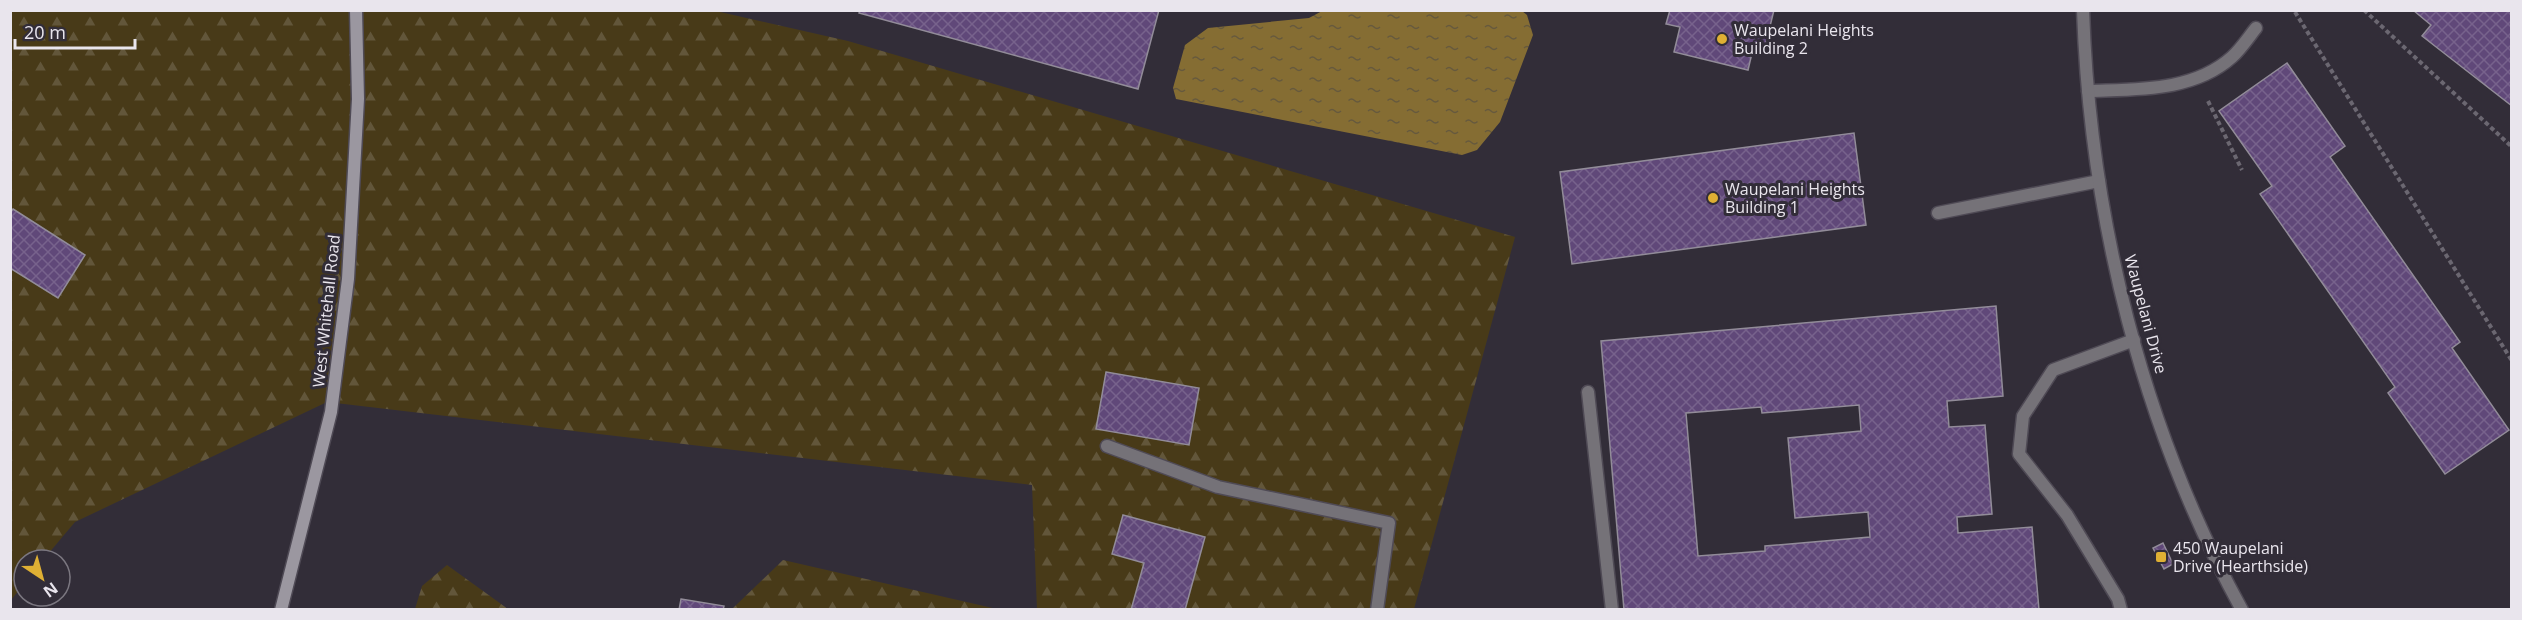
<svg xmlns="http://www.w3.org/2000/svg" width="2522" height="620" font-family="'Open Sans',sans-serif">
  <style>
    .forest { fill: url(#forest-firs) }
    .water { fill: url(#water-ripples) }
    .building { fill: url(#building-cross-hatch); stroke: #928c99; stroke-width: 1.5; fill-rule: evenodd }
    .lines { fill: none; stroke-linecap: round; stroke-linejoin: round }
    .service-casing { stroke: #4f4a55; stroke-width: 15 }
    .tertiary-casing { stroke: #4f4a55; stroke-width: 15 }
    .secondary-casing { stroke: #4f4a55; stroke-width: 15 }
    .path { stroke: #6b6771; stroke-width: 4; stroke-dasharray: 4.5 3; stroke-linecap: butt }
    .service { stroke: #757278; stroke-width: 12 }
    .tertiary { stroke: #757278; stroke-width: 12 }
    .secondary { stroke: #9b97a0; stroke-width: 12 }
    .poi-dot { fill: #dfb034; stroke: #322d38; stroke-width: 2 }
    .labels { text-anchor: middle; stroke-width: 6; stroke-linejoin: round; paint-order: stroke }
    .poi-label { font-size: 16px; fill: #e9e5ed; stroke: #322d38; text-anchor: start }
    .street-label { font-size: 16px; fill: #e9e5ed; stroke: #322d38 }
  </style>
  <defs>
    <pattern id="forest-firs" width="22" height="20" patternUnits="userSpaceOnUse" patternTransform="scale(1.5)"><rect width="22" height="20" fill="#483a18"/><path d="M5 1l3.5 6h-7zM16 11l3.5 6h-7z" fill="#62563a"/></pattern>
    <pattern id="water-ripples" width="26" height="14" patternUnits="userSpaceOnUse" patternTransform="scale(1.5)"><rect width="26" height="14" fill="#856d33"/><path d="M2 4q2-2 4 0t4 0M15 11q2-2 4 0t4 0" fill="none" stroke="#66593d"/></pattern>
    <pattern id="building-cross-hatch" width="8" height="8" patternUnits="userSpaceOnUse" patternTransform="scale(1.5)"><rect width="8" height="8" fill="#604879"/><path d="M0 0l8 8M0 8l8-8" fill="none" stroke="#77628c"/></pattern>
  </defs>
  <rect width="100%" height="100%" fill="#322d38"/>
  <g class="forest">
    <polygon points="11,11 716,11 848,41 1515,237 1414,609 1037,609 1032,485 327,402 75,522 43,560 24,560 24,584 11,600"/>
    <polygon points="783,560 997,609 732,609"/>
    <polygon points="447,565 508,609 415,609 422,586"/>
  </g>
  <polygon class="water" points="1324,10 1522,11 1527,15 1533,35 1500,122 1477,150 1462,155 1176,99 1173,88 1185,45 1208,28 1309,18"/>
  <g class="building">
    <polygon points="860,10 1159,10 1138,89 859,13"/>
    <polygon points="1670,10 1774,10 1763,55 1752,53 1748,70 1674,52 1680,27 1666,24"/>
    <polygon points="2413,10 2512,10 2512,106 2422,36 2431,25"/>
    <polygon points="2287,63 2345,146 2330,157 2460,342 2452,348 2509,430 2445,474 2388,393 2395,387 2260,194 2272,186 2219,111"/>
    <polygon points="1854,133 1866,225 1572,264 1560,172"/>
    <polygon points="13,209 85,255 58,298 10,268 10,213"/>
    <path d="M1996,306L2003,396L1947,401L1949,427L1985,425L1992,514L1957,517L1958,533L2032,527L2039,610H1624L1601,341ZM1859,405L1861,431L1788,438L1795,518L1868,512L1870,537L1765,546V551L1698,556L1686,413L1761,407L1762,413Z"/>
    <polygon points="1106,372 1199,388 1189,445 1096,429"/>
    <polygon points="1123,515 1205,537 1185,610 1131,610 1144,563 1112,554"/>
    <polygon points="2163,543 2173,564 2164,569 2153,548"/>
    <polygon points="681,599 724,606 723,610 679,610"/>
  </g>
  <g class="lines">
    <defs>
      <g id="service">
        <path d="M2088,91C2136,89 2193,92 2232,57C2241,49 2248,38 2256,28"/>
        <polyline points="1938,213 2099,181"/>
        <polyline points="1588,392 1612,610"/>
        <polyline points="1107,446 1218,487 1389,523 1377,610"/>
        <polyline points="2121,610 2118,599 2067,515 2019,454 2023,416 2053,370 2134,340"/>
      </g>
      <path id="tertiary" d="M2083,10C2090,217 2142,428 2242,610"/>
      <polyline id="secondary" points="281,610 331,412 348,279 358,99 356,10"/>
    </defs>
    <use href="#service" class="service-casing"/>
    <use href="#tertiary" class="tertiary-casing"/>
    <use href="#secondary" class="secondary-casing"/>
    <g class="path">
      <polyline points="2364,10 2512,147"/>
      <polyline points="2295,12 2512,361"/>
      <polyline points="2208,101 2242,170"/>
    </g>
    <use href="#service" class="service"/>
    <use href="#tertiary" class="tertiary"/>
    <use href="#secondary" class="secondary"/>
  </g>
  <g class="poi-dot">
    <circle cx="1722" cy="39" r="6"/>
    <circle cx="1713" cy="198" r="6"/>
    <rect x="2155" y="551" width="12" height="12" rx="3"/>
  </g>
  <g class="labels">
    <g class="poi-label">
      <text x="1734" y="36">Waupelani Heights<tspan x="1734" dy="18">Building 2</tspan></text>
      <text x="1725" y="195">Waupelani Heights<tspan x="1725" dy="18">Building 1</tspan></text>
      <text x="2173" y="554">450 Waupelani<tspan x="2173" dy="18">Drive (Hearthside)</tspan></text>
    </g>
    <g class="street-label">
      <text transform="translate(326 311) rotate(-84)" y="6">West Whitehall Road</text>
      <text transform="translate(2146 314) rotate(75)" y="6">Waupelani Drive</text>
    </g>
  </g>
  <rect width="2522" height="620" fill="none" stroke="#e9e5ed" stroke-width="24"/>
  <g transform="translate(42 578) rotate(144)"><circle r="28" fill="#322d38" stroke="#7b7780" stroke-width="1.5"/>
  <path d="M0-4.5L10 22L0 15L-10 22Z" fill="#dfb034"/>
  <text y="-9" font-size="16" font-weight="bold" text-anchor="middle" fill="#e9e5ed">N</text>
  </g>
  <path d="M15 39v9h120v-9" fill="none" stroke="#e9e5ed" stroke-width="3"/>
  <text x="24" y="39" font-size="18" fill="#e9e5ed" stroke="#322d38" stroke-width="4.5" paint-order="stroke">20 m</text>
</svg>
